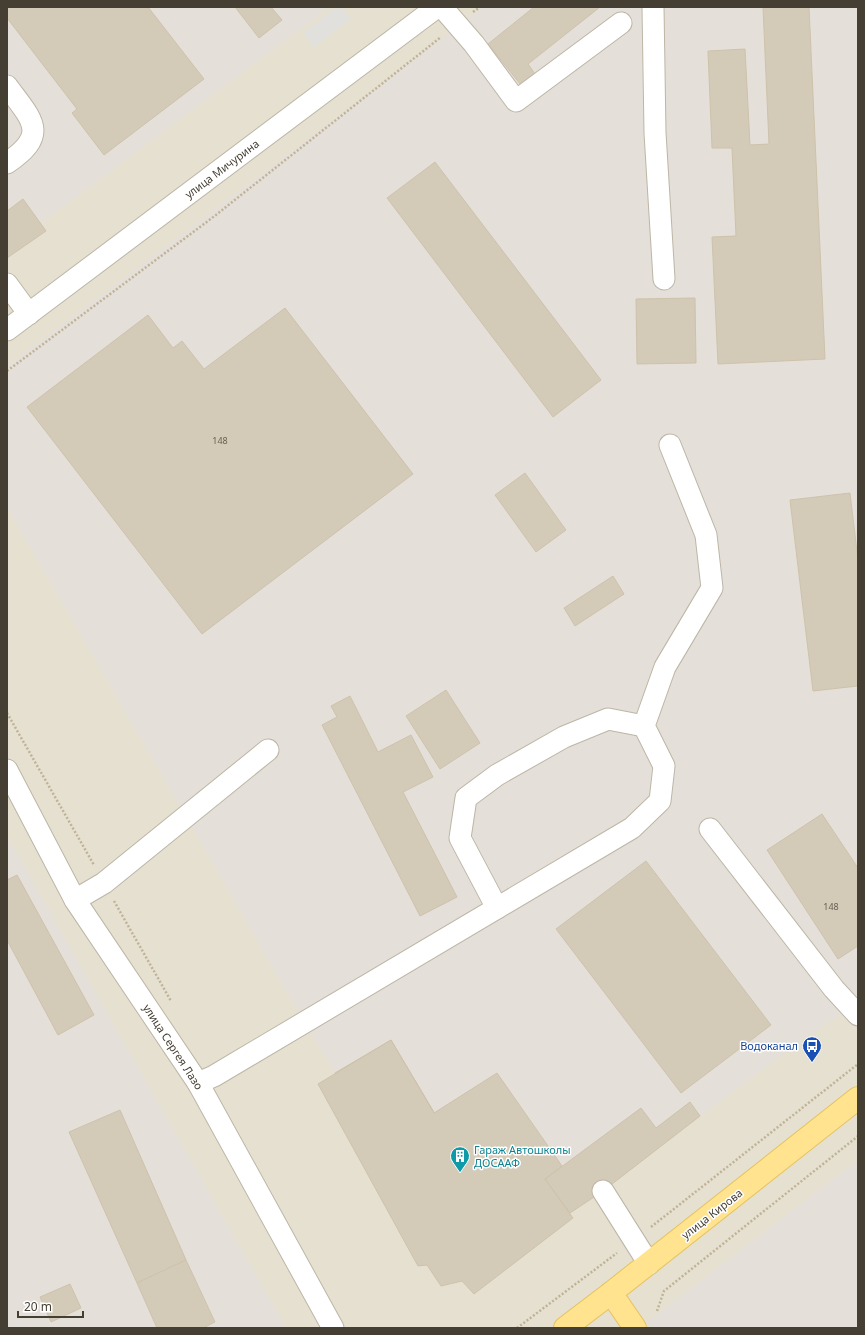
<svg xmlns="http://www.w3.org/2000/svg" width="865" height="1335" font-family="'Noto Sans',sans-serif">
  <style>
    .residential { fill: #e6e0d1 }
    .industrial { fill: #e4dfd8 }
    .parking { fill: #e2e0dc }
    .building { fill: #d4cab8; stroke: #cec2ab }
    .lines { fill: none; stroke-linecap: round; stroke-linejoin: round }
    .minor-casing { stroke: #bdb6a6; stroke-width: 23 }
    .major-casing { stroke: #e5c25e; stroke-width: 24 }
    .path { stroke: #bfb397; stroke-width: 2.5; stroke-dasharray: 2 2; stroke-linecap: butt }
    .minor { stroke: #fff; stroke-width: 21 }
    .major { stroke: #ffe38f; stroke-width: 22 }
    .labels { text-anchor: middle; stroke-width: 3; stroke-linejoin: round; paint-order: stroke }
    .number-label { font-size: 9px; fill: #686154 }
    .street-label { font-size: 11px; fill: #443e33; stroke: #fff }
    .transit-label { font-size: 11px; fill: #164399; stroke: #fff; text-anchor: end }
    .culture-label { font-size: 11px; fill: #0d838f; stroke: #fff; text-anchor: start }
  </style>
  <rect width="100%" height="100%" fill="#f2eee3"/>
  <rect class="residential" x="7" y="7" width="851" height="1321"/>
  <g class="industrial">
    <polygon points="7,7 330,7 7,249"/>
    <polygon points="483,7 858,7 858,1004 813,1032 570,1213 545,1179 562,1166 497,1073 434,1113 391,1040 335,1073 304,1022 7,507 7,366"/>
    <polygon points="7,836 286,1328 7,1328"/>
    <polygon points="858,1160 858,1328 651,1328 647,1322"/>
  </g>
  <polygon class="parking" points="337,7 342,7 351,19 314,47 303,33"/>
  <g class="building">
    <polygon points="7,7 148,7 204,79 104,155 72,113 77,109 7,18"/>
    <polygon points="235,7 271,7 282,20 259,38"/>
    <polygon points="534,7 600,7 528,64 535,74 521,85 488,44"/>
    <polygon points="763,7 809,7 825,359 718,364 712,237 736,236 732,148 712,148 708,51 745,49 750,145 769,144"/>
    <polygon points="435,162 601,380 553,417 387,198"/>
    <polygon points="23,199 46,231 7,258 7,211"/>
    <polygon points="695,298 696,363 637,364 636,299"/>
    <polygon points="285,308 413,474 202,634 27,407 148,315 173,348 182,341 204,369"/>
    <polygon points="525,473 566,530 536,552 495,495"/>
    <polygon points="850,493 858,560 858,686 813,691 790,500"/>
    <polygon points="613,576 624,594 575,626 564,608"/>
    <polygon points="446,690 480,743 440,769 406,716"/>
    <polygon points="350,696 378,752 411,735 433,777 403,792 457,897 420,916 322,725 337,717 331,706"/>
    <polygon points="822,814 858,868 858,946 838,959 767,850"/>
    <polygon points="646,861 771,1025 681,1093 556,929"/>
    <polygon points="17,875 94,1015 58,1035 7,940 7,880"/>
    <polygon points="391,1040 497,1218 460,1240 439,1204 421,1215 335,1073"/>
    <polygon points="391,1040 434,1113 497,1073 562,1166 545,1179 573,1218 474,1294 462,1281 441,1286 427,1265 418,1266 318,1084"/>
    <polygon points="690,1102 700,1116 603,1191 570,1213 545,1179 641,1108 656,1128"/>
    <polygon points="120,1110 186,1260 137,1283 69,1132"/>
    <polygon points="186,1260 215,1322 203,1328 157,1328 137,1283"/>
    <polygon points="70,1284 81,1308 51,1322 40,1297"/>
  </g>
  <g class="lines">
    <defs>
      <g id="minor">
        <polyline points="442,7 474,44 516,101 621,23"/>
        <polyline points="653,7 655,133 664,279"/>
        <path d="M7,86C32,120 50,134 7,163"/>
        <polyline points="7,284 29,314"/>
        <polyline points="7,330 437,7"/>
        <polyline points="7,770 75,900 198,1083 333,1328"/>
        <polyline points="710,829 834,989 858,1015"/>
        <polyline points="75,900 104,883 268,750"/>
        <polyline points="497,908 460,838 466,798 497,775 564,737 608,719 644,726"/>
        <polyline points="198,1083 214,1076 632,828 660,801 664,766 644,726 665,667 712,588 706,535 670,445"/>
        <polyline points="603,1191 649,1264"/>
      </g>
      <g id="major">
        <polyline points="611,1293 635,1328"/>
        <polyline points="565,1328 611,1293 858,1098"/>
      </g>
    </defs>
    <use href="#minor" class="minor-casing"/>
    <use href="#major" class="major-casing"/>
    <g class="path">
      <polyline points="473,12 480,7"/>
      <polyline points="7,371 212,218 441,37"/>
      <polyline points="7,713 94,865"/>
      <polyline points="114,901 171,1001"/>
      <polyline points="651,1227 858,1064"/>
      <polyline points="657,1311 664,1291 858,1136"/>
      <polyline points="517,1328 617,1253"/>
    </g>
    <use href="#minor" class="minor"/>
    <use href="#major" class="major"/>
  </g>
  <defs>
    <symbol id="bus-pin" viewBox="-11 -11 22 30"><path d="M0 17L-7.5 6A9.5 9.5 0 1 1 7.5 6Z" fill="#1a4fb4" stroke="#fff"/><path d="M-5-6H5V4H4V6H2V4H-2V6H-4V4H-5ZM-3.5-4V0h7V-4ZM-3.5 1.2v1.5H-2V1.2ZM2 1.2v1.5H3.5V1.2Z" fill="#fff"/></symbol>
    <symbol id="building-pin" viewBox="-11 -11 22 30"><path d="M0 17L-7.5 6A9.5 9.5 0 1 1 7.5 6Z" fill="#0f9aa8" stroke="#fff"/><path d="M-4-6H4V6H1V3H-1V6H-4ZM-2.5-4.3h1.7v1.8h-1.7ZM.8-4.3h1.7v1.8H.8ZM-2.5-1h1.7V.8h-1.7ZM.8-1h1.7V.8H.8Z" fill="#fff"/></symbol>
  </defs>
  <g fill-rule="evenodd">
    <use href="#bus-pin" x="801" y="1035" width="22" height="30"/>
    <use href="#building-pin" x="449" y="1145" width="22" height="30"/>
  </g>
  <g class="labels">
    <g class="number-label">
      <text x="220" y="444">148</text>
      <text x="831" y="910">148</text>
    </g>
    <g class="street-label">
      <text transform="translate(222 169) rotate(-37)" y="4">улица Мичурина</text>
      <text transform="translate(173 1047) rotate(57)" y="4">улица Сергея Лазо</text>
      <text transform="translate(712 1214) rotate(-38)" y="4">улица Кирова</text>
    </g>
    <g class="transit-label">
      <text x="798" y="1050">Водоканал</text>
    </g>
    <g class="culture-label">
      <text x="474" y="1154">Гараж Автошколы<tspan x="474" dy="13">ДОСААФ</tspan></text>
    </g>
  </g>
  <rect width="865" height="1335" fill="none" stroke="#443e33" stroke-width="16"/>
  <path d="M18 1311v6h65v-6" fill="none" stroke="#443e33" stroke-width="2"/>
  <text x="24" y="1311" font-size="12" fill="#443e33" stroke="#ffffff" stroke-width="3" paint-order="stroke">20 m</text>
</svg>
